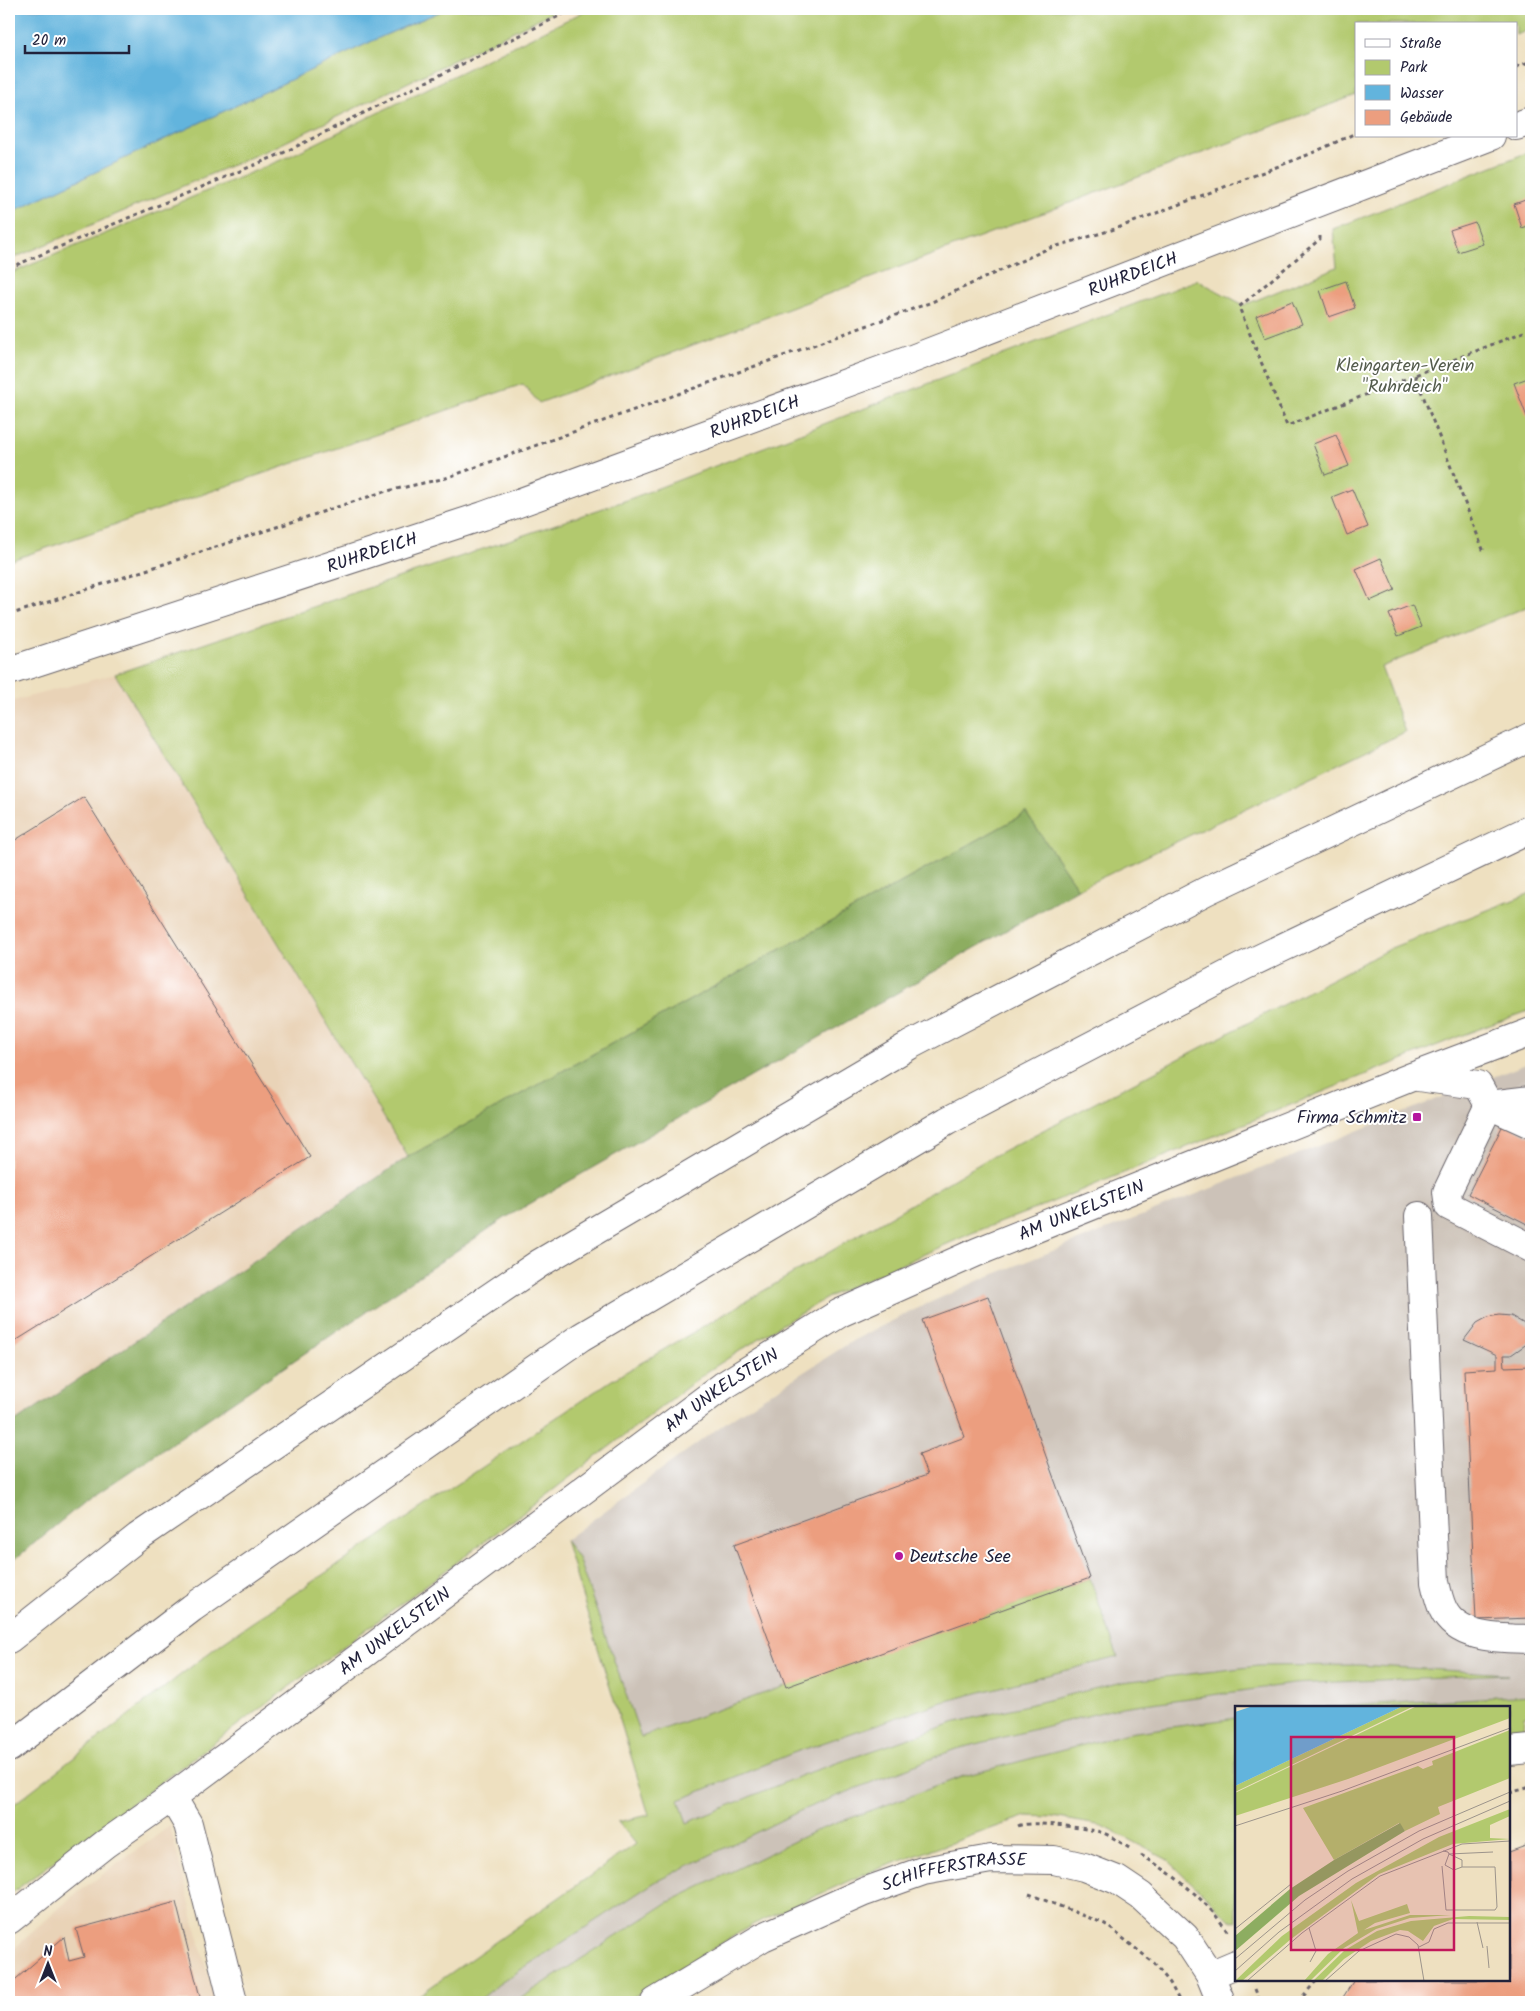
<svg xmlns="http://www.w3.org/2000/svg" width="1540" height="2011" font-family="Kalam,sans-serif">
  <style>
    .built { fill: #e9d3b7 }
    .industrial { fill: #ccc2b8 }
    .green { fill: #b2c96e; stroke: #6a7654 }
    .forest { fill: #8dad61; stroke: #58684e }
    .water { fill: #62b4dd; stroke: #426b8c }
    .building { fill: #ec9e7f }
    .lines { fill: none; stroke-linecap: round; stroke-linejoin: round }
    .minor-casing { stroke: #69646a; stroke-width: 30 }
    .major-casing { stroke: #69646a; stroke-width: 30 }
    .highway-casing { stroke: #69646a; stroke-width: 30 }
    .path { stroke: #69646a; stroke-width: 3; stroke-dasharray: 4 4; stroke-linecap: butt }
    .minor { stroke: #fff; stroke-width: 28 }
    .major { stroke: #fff; stroke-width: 28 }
    .highway { stroke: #fff; stroke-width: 28 }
    .poi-dot { fill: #b5179e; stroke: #fff; stroke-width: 2 }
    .labels { text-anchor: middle; stroke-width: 4; stroke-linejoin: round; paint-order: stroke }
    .street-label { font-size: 18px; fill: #22223b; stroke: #fff }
    .park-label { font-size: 18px; fill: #545c4d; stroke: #fff }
    .poi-label { font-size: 18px; fill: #22223b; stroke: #fff; text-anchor: end }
    .inset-road { fill: none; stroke: #9c948b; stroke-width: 1 }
    .view { fill: #c2185b; fill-opacity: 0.15; stroke: #c2185b; stroke-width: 2.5 }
    .inset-edge { fill: none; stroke: #22223b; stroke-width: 2.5 }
  </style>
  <rect width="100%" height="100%" fill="#fff"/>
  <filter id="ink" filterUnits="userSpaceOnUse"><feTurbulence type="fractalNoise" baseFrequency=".02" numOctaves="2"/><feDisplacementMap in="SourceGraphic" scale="10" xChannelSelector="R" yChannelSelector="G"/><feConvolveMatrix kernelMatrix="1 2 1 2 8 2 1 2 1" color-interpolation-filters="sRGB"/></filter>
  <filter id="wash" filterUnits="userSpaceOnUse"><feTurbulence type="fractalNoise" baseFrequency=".0096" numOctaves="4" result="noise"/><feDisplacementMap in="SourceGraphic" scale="20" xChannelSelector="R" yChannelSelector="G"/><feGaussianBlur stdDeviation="1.12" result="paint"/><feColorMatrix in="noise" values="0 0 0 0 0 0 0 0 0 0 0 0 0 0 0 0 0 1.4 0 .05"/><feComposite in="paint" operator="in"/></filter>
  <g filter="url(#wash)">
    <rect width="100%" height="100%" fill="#eee0c0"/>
    <g class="built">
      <polygon points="115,674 408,1157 9,1426 9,702"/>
      <polygon points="170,1826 215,2002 9,2002 9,1953 73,1896"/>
    </g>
    <polygon class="industrial" points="1531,1062 1531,1695 1326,1707 1236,1707 1236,1718 1129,1733 964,1776 813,1832 667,1903 515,2002 477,2002 499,1984 655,1882 802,1810 953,1750 1122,1707 1293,1684 1501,1675 1442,1671 1258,1666 802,1775 687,1823 678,1800 793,1753 942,1702 1117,1657 1090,1578 641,1737 578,1558 565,1540 732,1418 854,1340 918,1308 982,1279"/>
    <g class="green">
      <polygon points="446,9 559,9 277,146 9,260 9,213 383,36"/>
      <polygon points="589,9 1531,9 1531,29 1516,35 1516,24 1356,24 1356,95 539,403 523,384 9,561 9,274 288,157"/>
      <polygon points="1531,151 1531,605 1381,667 1405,732 1078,889 1026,813 408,1157 115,674 627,500 1197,280 1244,305 1337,267 1333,229"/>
      <polygon points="1531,893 1531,1010 1460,1036 1035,1209 972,1233 832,1295 779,1326 708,1371 531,1507 9,1895 9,1808 223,1642 612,1380 986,1160 1391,948"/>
      <polygon points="565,1540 578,1558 641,1737 1090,1578 1118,1657 942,1702 793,1753 679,1800 687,1823 802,1775 953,1723 1122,1682 1258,1666 1359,1665 1508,1674 1293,1684 1122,1707 953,1750 802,1810 655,1882 499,1984 477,2002 409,2002 636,1844 618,1822 649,1815"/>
      <polygon points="1531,1695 1531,1716 1525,1716 1524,1732 1509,1733 1509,1707 1326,1707"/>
      <polygon points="1236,1718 1236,1922 1231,1921 1168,1860 1103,1826 1053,1817 1027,1816 864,1874 752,1925 625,2002 515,2002 667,1903 813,1832 964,1776 1129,1733"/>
    </g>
    <polygon class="forest" points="1026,813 1078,889 505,1218 83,1503 9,1564 9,1426 408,1157"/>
    <polygon class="water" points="9,9 446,9 383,36 9,213"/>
    <g id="blocks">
      <g class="building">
        <polygon points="1531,198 1531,225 1522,228 1514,204"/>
        <polygon points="1475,222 1483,244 1458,252 1450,230"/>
        <polygon points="1346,281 1355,308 1329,317 1320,290"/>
        <polygon points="1292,301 1302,324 1265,338 1256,316"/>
        <polygon points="1531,377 1531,416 1527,417 1514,383"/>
        <polygon points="1336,435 1349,466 1325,475 1313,444"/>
        <polygon points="1352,489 1368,527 1347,535 1332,497"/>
        <polygon points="1381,558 1395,590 1370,601 1356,569"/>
        <polygon points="1412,605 1421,627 1398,636 1389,614"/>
        <polygon points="84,797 310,1157 9,1345 9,844"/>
        <polygon points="1504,1123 1531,1137 1531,1226 1468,1194"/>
        <polygon points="988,1296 1090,1578 786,1687 734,1545 927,1475 919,1454 965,1437 922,1320"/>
        <polygon points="1499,1315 1511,1316 1531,1328 1531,1341 1511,1355 1504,1355 1505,1367 1531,1366 1531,1618 1476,1620 1464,1370 1497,1368 1497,1355 1464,1340 1477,1323 1488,1317"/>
        <polygon points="1531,1844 1531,2002 1340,2002 1354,1980 1509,1980 1509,1852"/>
        <polygon points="176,1902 201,2001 195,2002 9,2002 9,1985 64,1937 69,1961 84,1957 76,1929"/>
      </g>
    </g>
  </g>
  <g filter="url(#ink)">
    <use href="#blocks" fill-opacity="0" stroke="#69646a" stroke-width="1"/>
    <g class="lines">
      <defs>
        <g id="minor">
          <polyline points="1418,1077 1478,1085 1489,1105 1531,1124"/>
          <polyline points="1489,1105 1447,1192 1449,1206 1531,1248"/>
          <polyline points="1489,1105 1531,1100"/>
          <path d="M1419,1216L1435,1582C1437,1591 1439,1601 1443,1609C1457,1640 1502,1638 1531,1639"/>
          <polyline points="1509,1751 1531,1749"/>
          <polyline points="172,1797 188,1824 233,2002"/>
          <path id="s1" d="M9,1920L105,1844L172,1797L723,1386L840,1313L977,1252L1414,1076L1531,1032"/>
          <polyline points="1210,1975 1236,1964"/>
          <path id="s2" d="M655,2002L763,1937L864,1892L923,1871L991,1859L1054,1860L1084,1867L1117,1880L1141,1896L1185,1937L1210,1975L1221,2002"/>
        </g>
        <g id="major">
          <polyline points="1516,126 1531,121"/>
          <path id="s3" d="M9,671L483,516L912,359L1491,136"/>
        </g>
        <g id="highway">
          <polyline points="9,1639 138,1537 540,1263 910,1045 1206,891 1531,737"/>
          <polyline points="9,1748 192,1608 581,1337 947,1121 1244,966 1531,829"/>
        </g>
      </defs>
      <use href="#minor" class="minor-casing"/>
      <use href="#major" class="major-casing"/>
      <use href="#highway" class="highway-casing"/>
      <g class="path">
        <polyline points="1516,67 1531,61"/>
        <polyline points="1320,236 1320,239 1239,307 1287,426 1531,329"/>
        <polyline points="9,268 283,153 573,9"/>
        <polyline points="1415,375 1484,552"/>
        <polyline points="9,615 383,492 446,478 932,302 1047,249 1115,229 1310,154 1356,133"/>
        <polyline points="1509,1793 1531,1787"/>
        <path d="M1018,1826C1031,1820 1085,1828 1100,1832C1111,1835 1122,1844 1131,1849"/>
        <path d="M1141,1855C1172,1873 1210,1902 1228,1933"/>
        <polyline points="1029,1894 1105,1924 1154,1963 1170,1983 1180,2002"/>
        <polyline points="1255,1989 1260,2002"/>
        <polyline points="1298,2002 1317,1980"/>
      </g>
      <use href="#minor" class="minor"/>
      <use href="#major" class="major"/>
      <use href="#highway" class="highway"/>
    </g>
  </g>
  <g class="poi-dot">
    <rect x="1412" y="1112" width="10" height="10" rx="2.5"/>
    <circle cx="899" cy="1556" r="5"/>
  </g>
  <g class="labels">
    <g class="street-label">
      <text dy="6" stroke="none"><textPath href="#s3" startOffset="1192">RUHRDEICH</textPath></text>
      <text dy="6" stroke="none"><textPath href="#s3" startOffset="788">RUHRDEICH</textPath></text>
      <text dy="6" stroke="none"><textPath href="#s3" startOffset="382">RUHRDEICH</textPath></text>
      <text dy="6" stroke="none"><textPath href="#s1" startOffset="1292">AM UNKELSTEIN</textPath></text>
      <text dy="6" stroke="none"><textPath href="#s1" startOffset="888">AM UNKELSTEIN</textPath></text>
      <text dy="6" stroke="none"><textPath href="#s1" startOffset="482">AM UNKELSTEIN</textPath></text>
      <text dy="6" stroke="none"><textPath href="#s2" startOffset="330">SCHIFFERSTRASSE</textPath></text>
    </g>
    <g class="park-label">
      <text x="1405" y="371">Kleingarten-Verein<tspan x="1405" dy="21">"Ruhrdeich"</tspan></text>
    </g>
    <g class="poi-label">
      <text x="1407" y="1123">Firma Schmitz</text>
      <text x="909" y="1562" text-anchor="start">Deutsche See</text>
    </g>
  </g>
  <g transform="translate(1235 1706)">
    <rect width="275" height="275" fill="#eee0c0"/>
    <path d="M168,0H179L0,86V80ZM182,0H275V12L113,73L0,110V87ZM275,24V72L203,101L205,108L170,125L164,117L99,154L68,102L183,60L188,63L198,59L197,55ZM275,103V110L255,119V132L275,133L218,138L144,168L56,233L7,275H0L47,230L121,177L204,131ZM116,194L124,215L172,198L175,207L140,217L129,224L175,209H216L175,212L141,223L109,242L75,275H69L93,248L123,227ZM234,210L275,211V214L218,213L199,220L188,235L173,225L165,224L136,235L109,253L87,275H78L110,244L142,225L176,215Z" fill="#b2c96e"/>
    <path d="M165,117L170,125L64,190L0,245V230L55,183L99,154Z" fill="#8dad61"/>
    <path d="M18,0H168L0,80V6Z" fill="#62b4dd"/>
    <path class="inset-road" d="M0,120L107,85L275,22M208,145L213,146L214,148L227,154V161L219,164L210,159L214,148L258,146M207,160L211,204H260L262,201L260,161H227M242,216L248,242M74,222L81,245L75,256M0,223L56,178M252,240L254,262M184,241L194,236L199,223L213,217H275M0,253L70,194L113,165L184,125L275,86M0,265L44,226L117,173L188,133L275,95M12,275L67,227L145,170L227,138L275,135M90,275L124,245L161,228L174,231L183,239L189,275"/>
    <path class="view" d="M56,31H219V244H56Z"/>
    <rect width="275" height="275" class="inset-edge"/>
  </g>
  <rect width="1540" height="2011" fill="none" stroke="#fff" stroke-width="30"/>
  <rect x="1355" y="22" width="162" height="115" fill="#ffffff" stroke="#a7a7b1"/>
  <rect x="1365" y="39" width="25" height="8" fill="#ffffff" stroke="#a7a7b1"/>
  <text x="1400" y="48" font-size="15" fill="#22223b">Straße</text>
  <rect x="1365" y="60" width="25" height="15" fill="#b2c96e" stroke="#a7a7b1"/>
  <text x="1400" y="72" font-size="15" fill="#22223b">Park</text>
  <rect x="1365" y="85" width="25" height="15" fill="#62b4dd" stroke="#a7a7b1"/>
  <text x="1400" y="98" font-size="15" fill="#22223b">Wasser</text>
  <rect x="1365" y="110" width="25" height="15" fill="#ec9e7f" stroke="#a7a7b1"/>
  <text x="1400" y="122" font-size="15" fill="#22223b">Gebäude</text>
  <g transform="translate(48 1964)" stroke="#ffffff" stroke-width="4" paint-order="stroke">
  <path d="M0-4L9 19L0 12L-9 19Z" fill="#22223b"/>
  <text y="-8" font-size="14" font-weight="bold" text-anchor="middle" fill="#22223b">N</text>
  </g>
  <path d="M25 45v8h104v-8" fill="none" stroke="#22223b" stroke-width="2.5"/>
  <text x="32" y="45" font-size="15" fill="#22223b" stroke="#ffffff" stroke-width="4" paint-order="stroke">20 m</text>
</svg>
